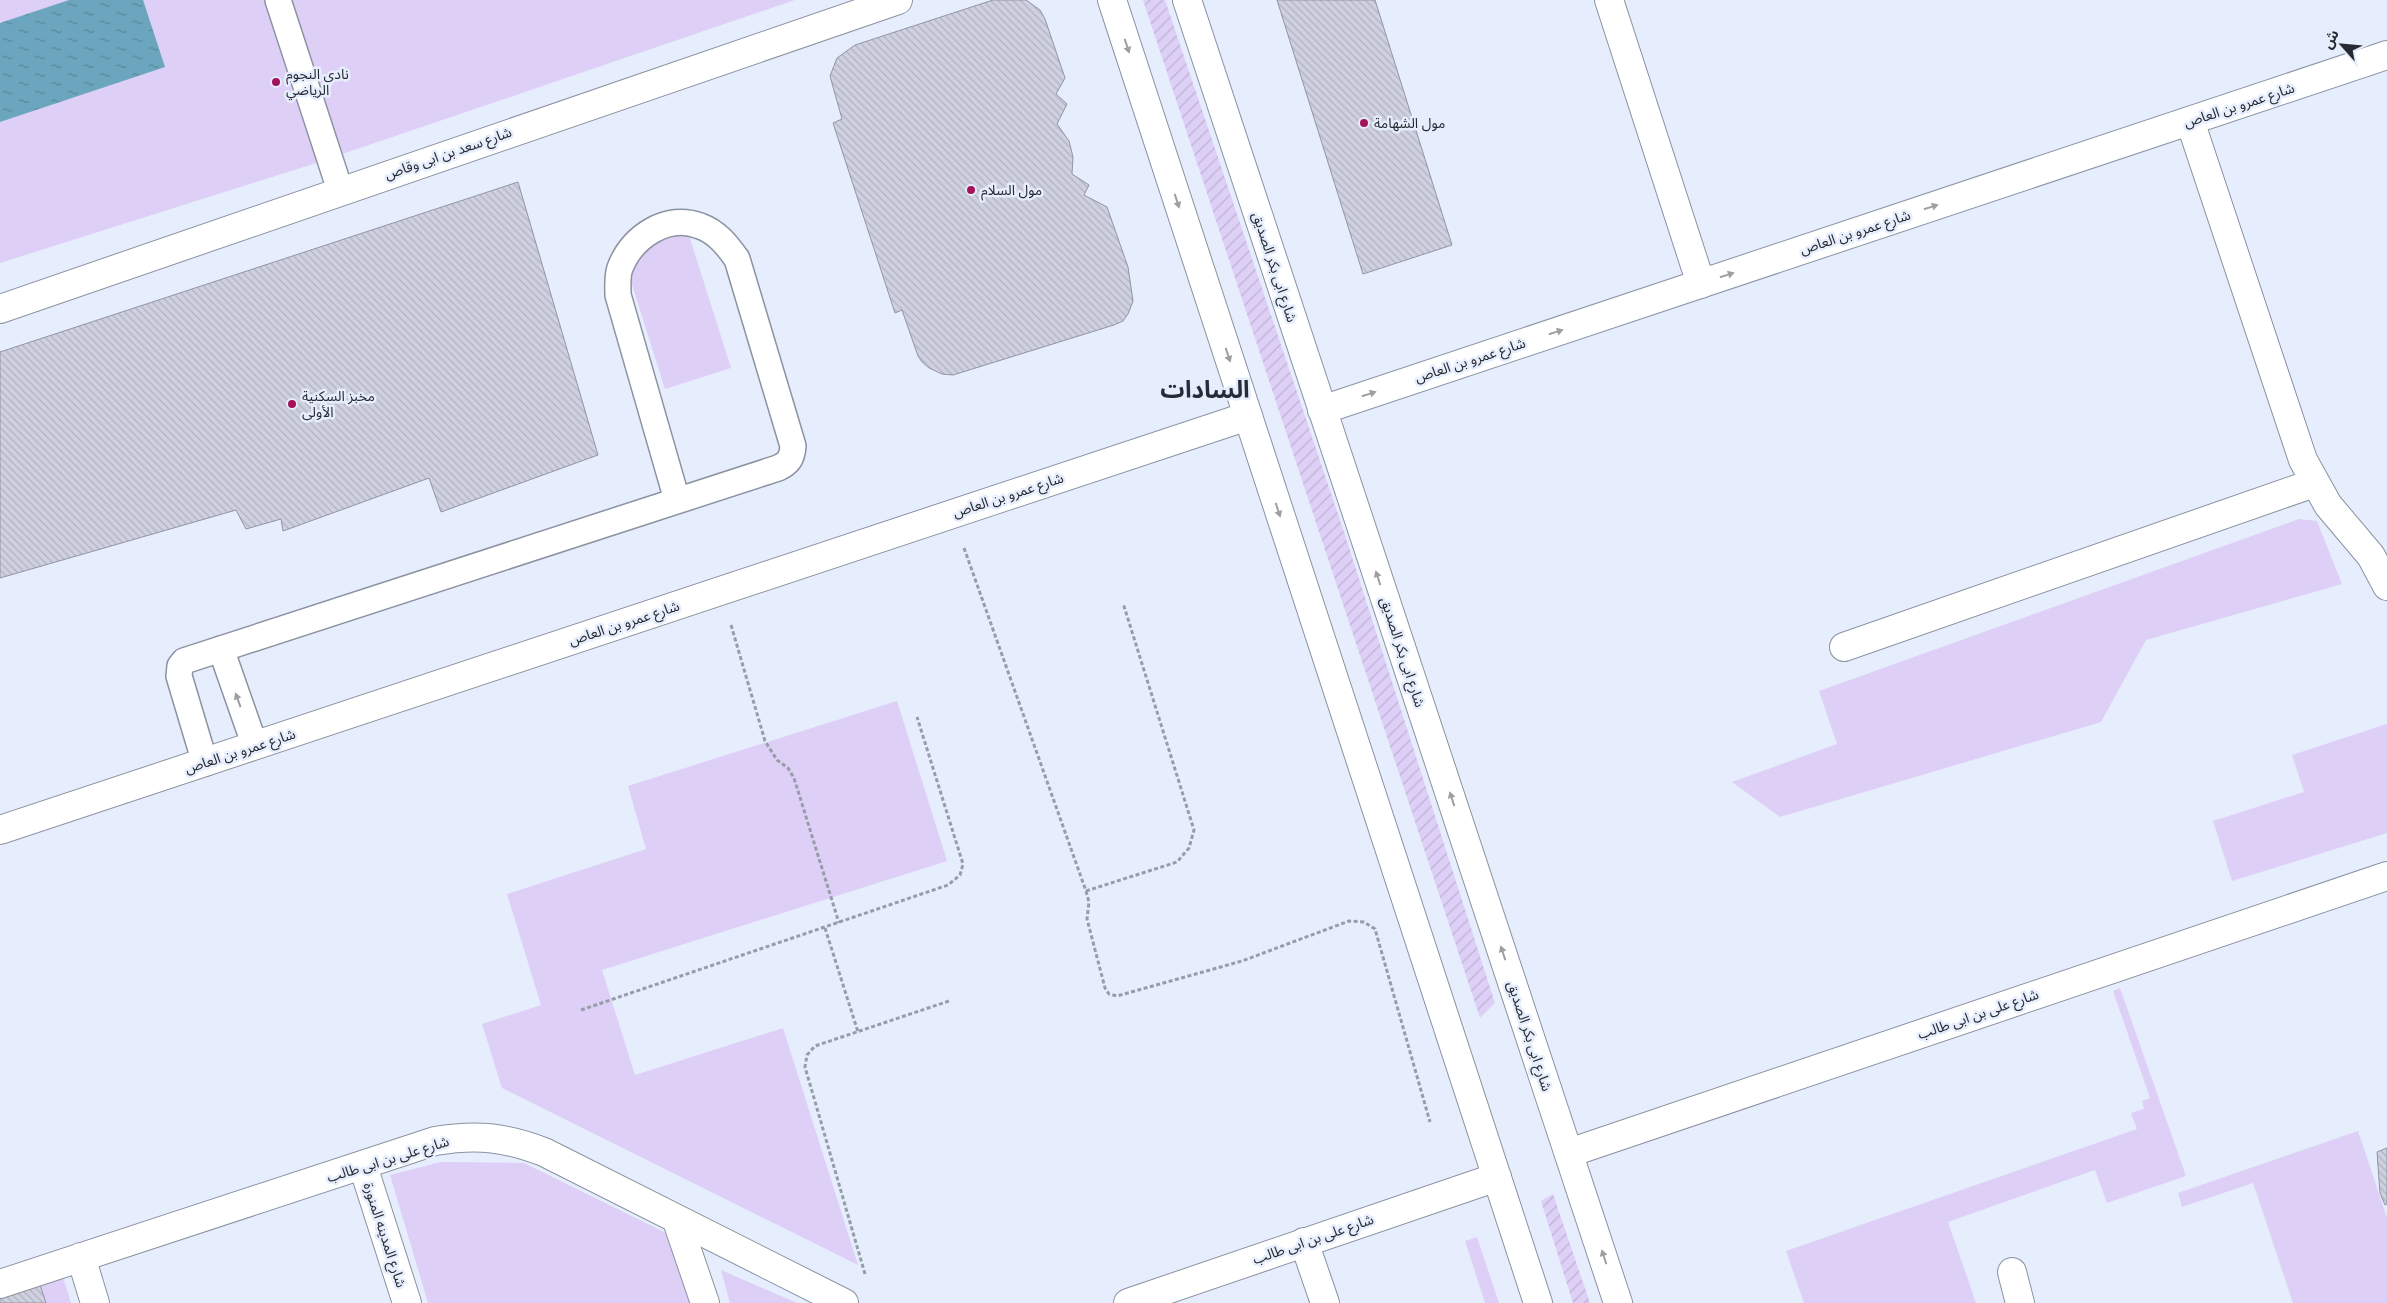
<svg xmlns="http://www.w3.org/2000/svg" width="2387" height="1303" font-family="'Golos Text','Noto Sans Arabic',sans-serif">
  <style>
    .green { fill: #ddcff6 }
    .garden { fill: url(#garden-furrows) }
    .water { fill: url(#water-ripples) }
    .building { fill: url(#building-back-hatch); stroke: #9394a3 }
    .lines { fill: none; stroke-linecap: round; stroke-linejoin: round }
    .service-casing { stroke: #8b92a0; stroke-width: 28 }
    .minor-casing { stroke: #8b92a0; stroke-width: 30 }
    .tertiary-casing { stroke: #8b92a0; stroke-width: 30 }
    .secondary-casing { stroke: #8b92a0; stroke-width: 30 }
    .path { stroke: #979da8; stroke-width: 3; stroke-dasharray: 4 2.5; stroke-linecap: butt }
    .service { stroke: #fff; stroke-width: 25 }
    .minor { stroke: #fff; stroke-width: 28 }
    .tertiary { stroke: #fff; stroke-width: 28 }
    .secondary { stroke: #fff; stroke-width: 28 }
    .oneway { fill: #9e9fa2 }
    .poi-dot { fill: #a2135a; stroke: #e6eefd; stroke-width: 2 }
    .labels { text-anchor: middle; stroke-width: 5; stroke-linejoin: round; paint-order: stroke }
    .poi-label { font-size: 14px; fill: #272a30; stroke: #e6eefd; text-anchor: start }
    .street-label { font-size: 14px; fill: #272a30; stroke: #e6eefd }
    .town-label { font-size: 24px; font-weight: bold; fill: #272d38; stroke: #e6eefd }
  </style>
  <defs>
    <pattern id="garden-furrows" width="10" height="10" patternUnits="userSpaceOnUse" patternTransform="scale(1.25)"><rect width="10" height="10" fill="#ddcff6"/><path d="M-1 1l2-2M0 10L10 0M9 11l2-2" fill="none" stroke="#beb2d3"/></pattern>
    <pattern id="water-ripples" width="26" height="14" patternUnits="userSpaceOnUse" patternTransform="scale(1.25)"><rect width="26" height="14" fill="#6ba6be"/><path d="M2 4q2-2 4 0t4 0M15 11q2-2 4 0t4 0" fill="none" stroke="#58879b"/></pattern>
    <pattern id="building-back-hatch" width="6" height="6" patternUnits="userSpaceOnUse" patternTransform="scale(1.25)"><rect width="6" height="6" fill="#cfd0e0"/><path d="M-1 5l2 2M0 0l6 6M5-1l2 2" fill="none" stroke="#b2b3c0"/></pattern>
  </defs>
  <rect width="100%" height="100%" fill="#e6eefd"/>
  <g class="green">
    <polygon points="0,0 795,0 310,165 0,263"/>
    <polygon points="688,232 731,368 665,389 622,253"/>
    <polygon points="2299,519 2317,521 2342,584 2146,640 2101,722 1780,817 1732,782 1837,744 1819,691"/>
    <polygon points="897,701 947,861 602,970 635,1075 783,1028 858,1265 502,1088 482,1024 541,1005 507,894 646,849 628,786"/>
    <polygon points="2387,724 2387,833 2232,881 2213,821 2304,792 2292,755"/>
    <polygon points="2120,988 2186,1176 2107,1203 2095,1170 1948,1222 1976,1303 1804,1303 1786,1251 2137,1129 2131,1113 2144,1109 2142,1101 2150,1098 2113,991"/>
    <polygon points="2358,1131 2387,1218 2387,1303 2293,1303 2253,1183 2182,1207 2178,1193"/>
    <polygon points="441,1162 524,1163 666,1233 690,1303 428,1303 390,1175"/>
    <polygon points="1477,1237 1499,1303 1485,1303 1465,1241"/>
    <polygon points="60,1268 71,1303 0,1303"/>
    <polygon points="721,1270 797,1303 730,1303"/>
  </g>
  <g class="garden">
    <polygon points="1143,0 1165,0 1343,529 1495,1003 1480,1018"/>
    <polygon points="1553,1194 1590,1303 1573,1303 1541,1201"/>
  </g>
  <polygon class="water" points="69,0 143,0 165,67 0,122 0,23"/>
  <g class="building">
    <polygon points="993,0 1026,0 1040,10 1045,19 1065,78 1056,94 1067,104 1057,124 1069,141 1073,157 1072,174 1089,185 1084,195 1107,207 1128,267 1133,301 1128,314 1123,321 1114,325 953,375 942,374 929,368 922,362 918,356 902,310 895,313 833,123 842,119 830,76 837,58 855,45"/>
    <polygon points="1277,0 1375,0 1452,245 1363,274"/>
    <polygon points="518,182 598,455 441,512 429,478 283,531 281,519 246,529 236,510 0,578 0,352"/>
    <polygon points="2387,1148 2387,1204 2385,1205 2380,1193 2377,1152"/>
    <polygon points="39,1282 46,1303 0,1303 0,1295"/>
  </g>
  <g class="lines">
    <defs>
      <g id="service">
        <polyline points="278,0 340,190"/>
        <polyline points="221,649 255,746"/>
        <path d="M205,763L179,676L180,666L184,661L778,468C789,463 792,458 793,446L737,259C727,245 717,232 700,226C667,213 632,237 620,268C617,276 618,286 618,295L677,500"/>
      </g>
      <g id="minor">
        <polyline points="1609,0 1701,284"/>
        <polyline points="2190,121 2303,460 2328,505 2371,556 2387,586"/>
        <polyline points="1844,647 2314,483"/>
        <polyline points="1569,1153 2387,876"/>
        <polyline points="363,1166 407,1303"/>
        <polyline points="677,1221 705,1303"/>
        <polyline points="1304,1242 1325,1303"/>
        <polyline points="81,1257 95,1303"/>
        <polyline points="2012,1272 2020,1303"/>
        <path d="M0,1284L435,1141C477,1134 504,1137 544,1152L844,1303"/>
        <polyline points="1128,1303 1497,1177"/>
      </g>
      <g id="tertiary">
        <polyline points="0,309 898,0"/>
        <polyline points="1322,410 2387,55"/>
        <polyline points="0,830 1248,416"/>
      </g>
      <g id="secondary">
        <polyline points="1112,0 1538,1303"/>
        <polyline points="1187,0 1618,1303"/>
      </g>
    </defs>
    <use href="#service" class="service-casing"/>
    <use href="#minor" class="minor-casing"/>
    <use href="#tertiary" class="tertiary-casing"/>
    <use href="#secondary" class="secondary-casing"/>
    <g class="path">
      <polyline points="964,548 1086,891 1089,902 1087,919 1105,988 1109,994 1117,996 1242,961 1349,921 1364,922 1375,929 1430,1122"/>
      <polyline points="731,625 765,741 777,760 788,768 794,778 839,923"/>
      <polyline points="1086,891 1177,862 1189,848 1194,830 1123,603"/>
      <polyline points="825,928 858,1032"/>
      <polyline points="581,1010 948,885 960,875 963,864 917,717"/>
      <polyline points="865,1274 805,1067 807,1055 815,1046 949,1001"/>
    </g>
    <use href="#service" class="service"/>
    <use href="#minor" class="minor"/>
    <use href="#tertiary" class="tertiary"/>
    <use href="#secondary" class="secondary"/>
  </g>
  <defs><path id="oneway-solid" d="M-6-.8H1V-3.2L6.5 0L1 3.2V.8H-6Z" transform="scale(1.25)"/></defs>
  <g class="oneway">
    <use href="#oneway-solid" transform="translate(1127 46) rotate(72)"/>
    <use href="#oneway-solid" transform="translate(1177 201) rotate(72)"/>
    <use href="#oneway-solid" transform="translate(1931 207) rotate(-18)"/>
    <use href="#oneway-solid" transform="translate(1727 275) rotate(-18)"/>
    <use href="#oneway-solid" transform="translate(1556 332) rotate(-18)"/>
    <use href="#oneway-solid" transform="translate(1228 355) rotate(72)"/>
    <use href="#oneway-solid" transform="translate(1369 394) rotate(-18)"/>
    <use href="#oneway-solid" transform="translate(1278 510) rotate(72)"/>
    <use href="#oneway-solid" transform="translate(1378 578) rotate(-108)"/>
    <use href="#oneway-solid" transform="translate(238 700) rotate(-110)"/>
    <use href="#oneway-solid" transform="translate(1452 799) rotate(-108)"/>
    <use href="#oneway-solid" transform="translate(1503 953) rotate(-108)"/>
    <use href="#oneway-solid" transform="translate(1604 1257) rotate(-108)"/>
  </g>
  <g class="poi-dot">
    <circle cx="276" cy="82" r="5"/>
    <circle cx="1364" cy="123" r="5"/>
    <circle cx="971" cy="190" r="5"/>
    <circle cx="292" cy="404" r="5"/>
  </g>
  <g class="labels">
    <g class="poi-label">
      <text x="286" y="79">نادي النجوم<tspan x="286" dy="16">الرياضي</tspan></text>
      <text x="1374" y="128">مول الشهامة</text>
      <text x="981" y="195">مول السلام</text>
      <text x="302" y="401">مخبز السكنية<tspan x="302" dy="16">الأولى</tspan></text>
    </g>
    <g class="street-label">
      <text transform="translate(2239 105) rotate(-18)" y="5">شارع عمرو بن العاص</text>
      <text transform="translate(448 153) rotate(-19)" y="5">شارع سعد بن ابى وقاص</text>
      <text transform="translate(1855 232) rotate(-18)" y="5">شارع عمرو بن العاص</text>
      <text transform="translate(1275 267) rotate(72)" y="5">شارع ابى بكر الصديق</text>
      <text transform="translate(1470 360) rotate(-18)" y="5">شارع عمرو بن العاص</text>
      <text transform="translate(1008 495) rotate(-18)" y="5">شارع عمرو بن العاص</text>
      <text transform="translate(624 623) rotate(-18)" y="5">شارع عمرو بن العاص</text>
      <text transform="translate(1403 652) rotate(72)" y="5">شارع ابى بكر الصديق</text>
      <text transform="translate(240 751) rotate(-18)" y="5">شارع عمرو بن العاص</text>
      <text transform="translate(1978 1014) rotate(-19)" y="5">شارع على بن ابى طالب</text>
      <text transform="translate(1530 1036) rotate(72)" y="5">شارع ابى بكر الصديق</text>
      <text transform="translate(388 1159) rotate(-17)" y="5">شارع على بن ابى طالب</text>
      <text transform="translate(385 1235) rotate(72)" y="5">شارع المدينه المنورة</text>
      <text transform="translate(1313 1239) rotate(-19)" y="5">شارع على بن ابى طالب</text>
    </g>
    <g class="town-label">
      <text x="1205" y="398">السادات</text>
    </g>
  </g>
  <g transform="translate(2342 45) rotate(297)" stroke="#e6eefd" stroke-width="4" paint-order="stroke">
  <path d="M0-4L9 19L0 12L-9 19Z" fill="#272a30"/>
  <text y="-8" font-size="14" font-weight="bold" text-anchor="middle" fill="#272a30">ش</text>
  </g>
</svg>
